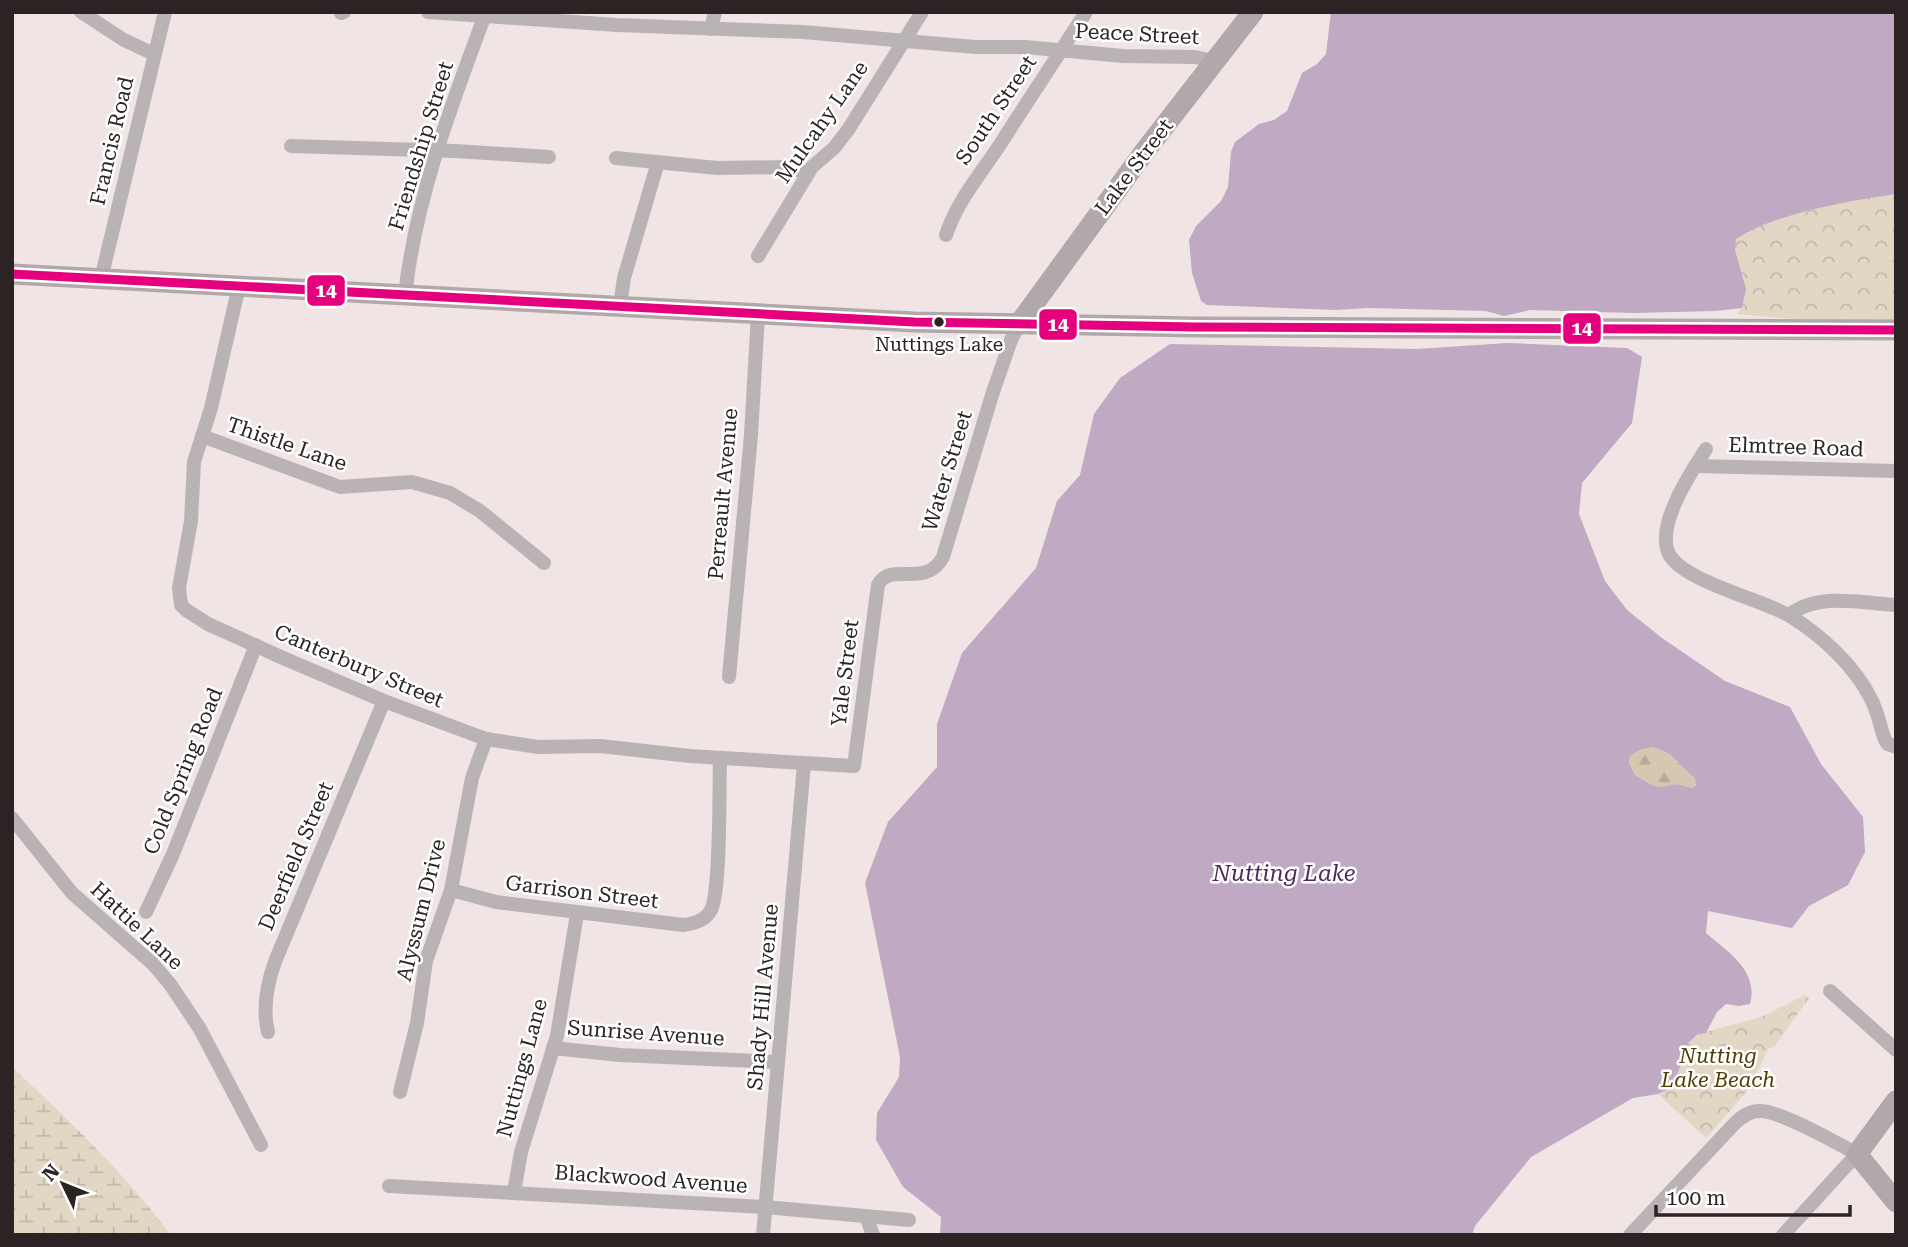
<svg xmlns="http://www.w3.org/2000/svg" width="1908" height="1247" font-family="'Roboto Serif',serif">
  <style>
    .forest { fill: url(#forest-firs) }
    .wetland { fill: url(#wetland-marsh) }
    .park { fill: url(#park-crowns) }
    .water { fill: #bfa9c3; fill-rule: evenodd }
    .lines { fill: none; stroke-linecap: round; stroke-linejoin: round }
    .street { stroke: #bab3b5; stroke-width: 14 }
    .secondary { stroke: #b1a8ac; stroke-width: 21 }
    .bus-1-casing { stroke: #fff; stroke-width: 14 }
    .bus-1 { stroke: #e5007d; stroke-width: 9 }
    .bus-dot { fill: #2c2424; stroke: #fff; stroke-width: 2.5 }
    .labels { text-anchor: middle; stroke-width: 5; stroke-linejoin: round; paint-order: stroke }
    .bus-label { font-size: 19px; fill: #2c2424; stroke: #fff }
    .street-label { font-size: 21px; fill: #2c2424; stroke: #fff }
    .park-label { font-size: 21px; font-style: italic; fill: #513f07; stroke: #fff }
    .water-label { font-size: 23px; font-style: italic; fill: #4e2b5b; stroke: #fff }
    .line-badge { stroke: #fff; stroke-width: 2.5 }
    .badge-label { font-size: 19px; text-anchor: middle; font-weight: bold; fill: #fff }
  </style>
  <defs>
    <pattern id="forest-firs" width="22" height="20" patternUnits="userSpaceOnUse" patternTransform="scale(1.75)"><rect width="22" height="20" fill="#d6c7b0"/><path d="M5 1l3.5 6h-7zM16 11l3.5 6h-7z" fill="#b8ab97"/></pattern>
    <pattern id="wetland-marsh" width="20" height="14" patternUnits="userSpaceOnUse" patternTransform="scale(1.75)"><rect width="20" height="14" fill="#e2d6c5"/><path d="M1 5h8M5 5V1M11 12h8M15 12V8" fill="none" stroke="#c2b8a9"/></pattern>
    <pattern id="park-crowns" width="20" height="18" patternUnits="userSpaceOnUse" patternTransform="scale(1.75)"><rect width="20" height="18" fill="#e2d6c5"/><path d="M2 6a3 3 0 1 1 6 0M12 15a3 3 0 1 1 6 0" fill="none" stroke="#c2b8a9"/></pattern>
  </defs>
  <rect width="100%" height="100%" fill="#f0e4e4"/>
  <path class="forest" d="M1651,747C1674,751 1678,765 1695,778L1696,784L1692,788L1677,784L1659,787L1652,785L1635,775L1629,763L1630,756L1640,750Z"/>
  <path class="wetland" d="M12,1067C69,1120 124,1173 171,1235H12Z"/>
  <g class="park">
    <path d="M1896,194V321L1792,319L1737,314L1742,307L1735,250V239C1781,211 1844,202 1896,194Z"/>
    <polygon points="1805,995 1809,998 1774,1047 1769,1048 1748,1090 1706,1138 1658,1094 1667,1090 1689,1042 1698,1034 1761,1017"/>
  </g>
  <g class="water">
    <path d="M1331,12H1896V194C1845,202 1779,212 1736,239L1735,250L1746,289L1742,308L1715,311L1634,313L1530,310L1504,316L1486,311L1368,308L1336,310L1207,305L1201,301L1192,273L1189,240L1196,226L1221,201L1228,187L1231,152L1235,142L1259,124L1274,120L1287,111L1302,73L1317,64L1326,54Z"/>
    <path d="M1508,343L1627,348L1642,357L1632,423L1582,483L1579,514L1605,581L1627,610L1662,638L1725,681L1790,707L1821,764L1863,817L1865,852L1848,885L1809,906L1792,928L1708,911L1706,933C1728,952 1759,971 1750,1004L1739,1006L1726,1004L1717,1012L1706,1033L1698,1034L1689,1042L1677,1075L1667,1090L1658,1094L1633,1098L1531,1157L1475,1226L1472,1235H940L941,1217L903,1187L876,1140L877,1113L899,1077L900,1057L865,883L888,822L937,767V724L962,653L1036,568L1057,501L1080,475L1094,414L1120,378L1170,344L1416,349ZM1651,747C1674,751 1678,765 1695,778L1696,785L1692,788L1677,784L1659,787L1652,785L1635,775L1629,763L1630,756L1640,750Z"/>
  </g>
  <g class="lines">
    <g class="street">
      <polyline points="81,12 124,40 154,54"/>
      <polyline points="428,12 617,25 803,32 975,47 1025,47 1123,56 1195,57 1214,61"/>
      <polyline points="341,13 344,12"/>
      <polyline points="711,29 715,12"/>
      <polyline points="291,146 455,151 549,157"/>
      <polyline points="616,158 717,168 791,167 807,174"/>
      <path d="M946,235C958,199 981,174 1001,143C1029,99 1058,56 1086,12"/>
      <polyline points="758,256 812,167 834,148 848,130 922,12"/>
      <polyline points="101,279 165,12"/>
      <path d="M239,286L211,408L194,462L191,521L179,588L181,605L186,610L208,624L283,658L384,701L486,739L538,747L600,746L690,756L854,766L878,585C891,560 925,590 943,557L992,395L1011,340L1019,324"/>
      <path d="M405,295C416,196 452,104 486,12"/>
      <polyline points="620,306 624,278 658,162"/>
      <polyline points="202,436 340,487 412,482 450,493 480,511 544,563"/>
      <path d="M1706,449C1691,472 1657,523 1668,552C1680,581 1762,599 1790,616C1821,635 1855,666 1871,699C1878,712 1880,726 1885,740L1888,744L1896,747"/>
      <polyline points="1695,466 1896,471"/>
      <path d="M1789,615C1819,592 1860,603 1896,605"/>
      <polyline points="729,677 751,435 758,314"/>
      <polyline points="12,818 72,893 153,964 170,984 200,1029 261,1145"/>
      <path d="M451,890L496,902L683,925C694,924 705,921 711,910C721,891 719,786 720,758"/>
      <polyline points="146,912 173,854 256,645"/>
      <polyline points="1830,991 1896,1050"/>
      <path d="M268,1032C262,1007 267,983 276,959L384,701"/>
      <polyline points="553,1048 620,1055 778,1062"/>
      <polyline points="400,1092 417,1023 426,961 451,890 472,778 486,739"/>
      <polyline points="389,1186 765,1207 909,1220"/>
      <polyline points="514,1192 521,1152 557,1036 577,914"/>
      <polyline points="866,1216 873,1235"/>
      <polyline points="763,1235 804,764"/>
      <path d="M1630,1235L1736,1122C1743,1116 1750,1111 1760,1111C1781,1111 1837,1143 1857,1154L1783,1235"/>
    </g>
    <g class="secondary">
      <polyline points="12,274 914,322 1196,327 1896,330"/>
      <polyline points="1019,324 1145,151 1253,12"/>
      <polyline points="1896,1101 1857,1154 1896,1202"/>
    </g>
    <defs>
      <polyline id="bus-1" points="12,274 914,322 1196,327 1896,330"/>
    </defs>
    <use href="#bus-1" class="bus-1-casing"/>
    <use href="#bus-1" class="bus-1"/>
  </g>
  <circle class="bus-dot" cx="939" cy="322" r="6"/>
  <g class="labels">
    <g class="bus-label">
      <text x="939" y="351">Nuttings Lake</text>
    </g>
    <g class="street-label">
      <text transform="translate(1137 34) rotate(3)" y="7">Peace Street</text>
      <text transform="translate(996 110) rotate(-56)" y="7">South Street</text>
      <text transform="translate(822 122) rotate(-55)" y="7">Mulcahy Lane</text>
      <text transform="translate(112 141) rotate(-77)" y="7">Francis Road</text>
      <text transform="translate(421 146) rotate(-73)" y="7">Friendship Street</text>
      <text transform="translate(1134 167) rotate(-53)" y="7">Lake Street</text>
      <text transform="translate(287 444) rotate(19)" y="7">Thistle Lane</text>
      <text transform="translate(1796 447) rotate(2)" y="7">Elmtree Road</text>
      <text transform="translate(947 471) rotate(-73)" y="7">Water Street</text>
      <text transform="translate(723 494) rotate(-85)" y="7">Perreault Avenue</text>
      <text transform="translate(359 666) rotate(23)" y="7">Canterbury Street</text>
      <text transform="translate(845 673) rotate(-83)" y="7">Yale Street</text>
      <text transform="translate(183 771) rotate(-68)" y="7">Cold Spring Road</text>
      <text transform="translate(296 856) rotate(-67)" y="7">Deerfield Street</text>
      <text transform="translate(582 892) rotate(7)" y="7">Garrison Street</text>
      <text transform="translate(421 910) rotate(-76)" y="7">Alyssum Drive</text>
      <text transform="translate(137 926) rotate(43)" y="7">Hattie Lane</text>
      <text transform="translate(763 997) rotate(-85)" y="7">Shady Hill Avenue</text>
      <text transform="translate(646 1033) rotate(4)" y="7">Sunrise Avenue</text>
      <text transform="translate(522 1068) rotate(-75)" y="7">Nuttings Lane</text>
      <text transform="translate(651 1179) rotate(4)" y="7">Blackwood Avenue</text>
    </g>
    <g class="park-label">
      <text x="1718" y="1063">Nutting<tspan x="1718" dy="24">Lake Beach</tspan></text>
    </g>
    <g class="water-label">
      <text x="1284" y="881">Nutting Lake</text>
    </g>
  </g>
  <g class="line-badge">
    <rect x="306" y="274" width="40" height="33" rx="7" fill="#e5007d"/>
    <rect x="1038" y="308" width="40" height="33" rx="7" fill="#e5007d"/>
    <rect x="1562" y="312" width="40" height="33" rx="7" fill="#e5007d"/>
  </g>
  <g class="badge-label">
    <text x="326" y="297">14</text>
    <text x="1058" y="331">14</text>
    <text x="1582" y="335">14</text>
  </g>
  <rect width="1908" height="1247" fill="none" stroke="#2c2424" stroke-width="28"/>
  <g transform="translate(63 1184) rotate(313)" stroke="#ffffff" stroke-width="5" paint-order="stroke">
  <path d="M0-5L12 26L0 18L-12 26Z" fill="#2c2424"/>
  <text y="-10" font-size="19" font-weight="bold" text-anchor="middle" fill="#2c2424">N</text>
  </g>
  <path d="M1656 1205v10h194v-10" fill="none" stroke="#2c2424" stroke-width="3.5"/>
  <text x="1666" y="1205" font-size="21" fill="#2c2424" stroke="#ffffff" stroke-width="5" paint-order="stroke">100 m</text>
</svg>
